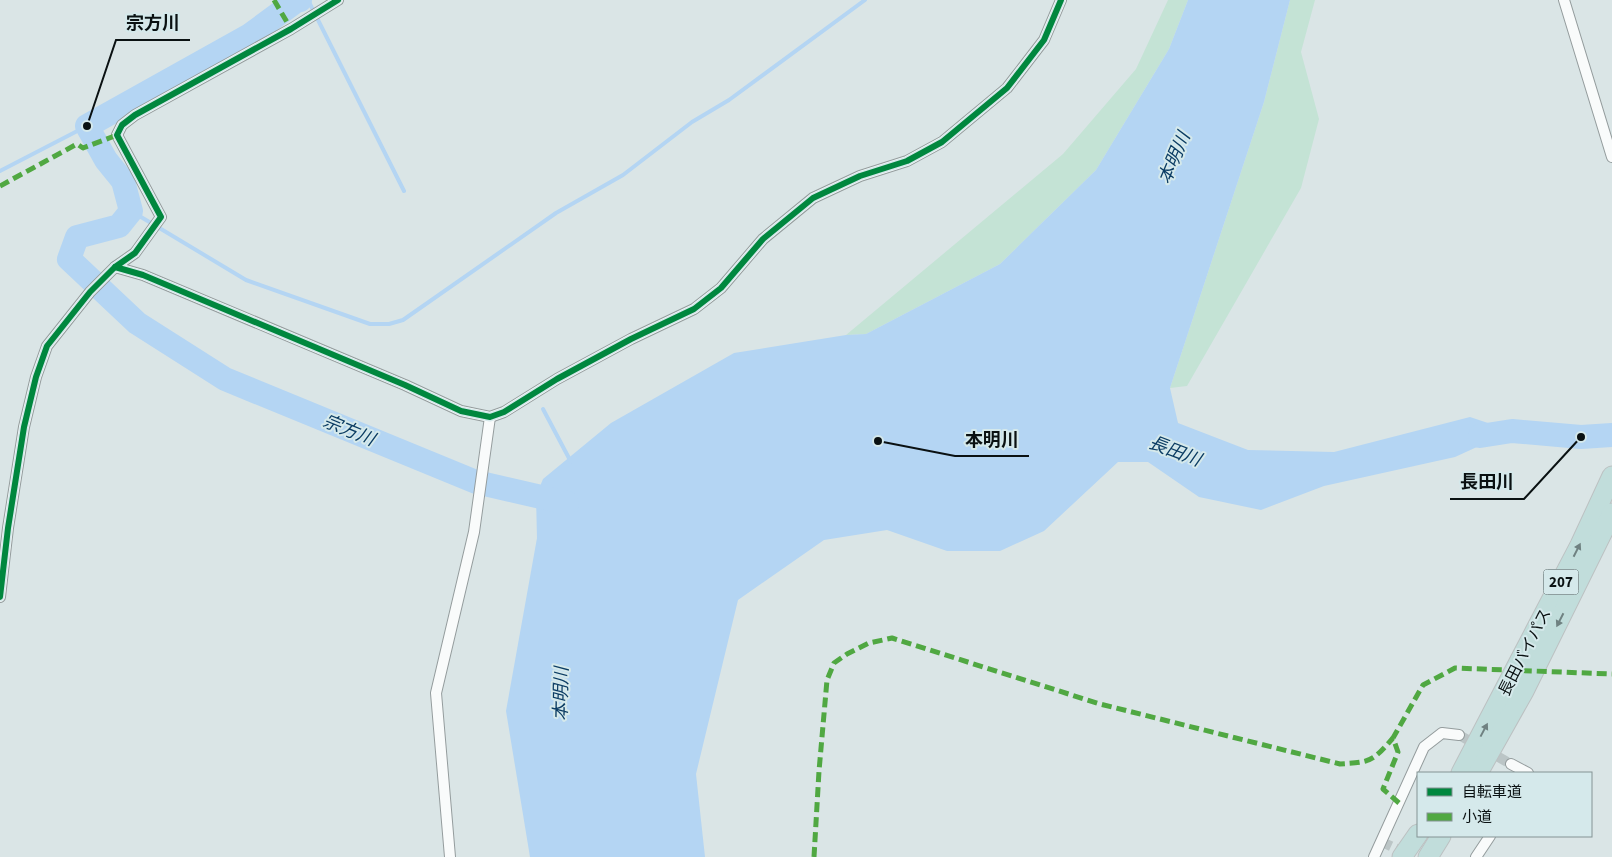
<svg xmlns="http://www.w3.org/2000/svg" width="1612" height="857" font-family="'Source Sans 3','Noto Sans JP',sans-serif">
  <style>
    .green { fill: #c4e3d5 }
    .water { fill: #b4d5f3 }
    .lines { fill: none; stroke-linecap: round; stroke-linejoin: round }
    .stream { stroke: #b4d5f3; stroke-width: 4 }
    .river { stroke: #b4d5f3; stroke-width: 24 }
    .street-tunnel { stroke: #bbc5c6; stroke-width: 10; stroke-dasharray: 10 5; stroke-linecap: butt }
    .street-casing { stroke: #949c9d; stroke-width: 12 }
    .highway-casing { stroke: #bcc1c2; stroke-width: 21 }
    .street { stroke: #f9fbfb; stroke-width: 10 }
    .highway { stroke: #c1dddb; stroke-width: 19 }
    .quiet { stroke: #50a842; stroke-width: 5; stroke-dasharray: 10 5; stroke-linecap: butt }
    .cycleway-casing { stroke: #d5e9eb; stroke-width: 9 }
    .cycleway { stroke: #00873e; stroke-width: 6 }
    .oneway { fill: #6f8181 }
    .labels { text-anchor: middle; stroke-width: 4; stroke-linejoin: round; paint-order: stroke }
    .shield { fill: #d5e9eb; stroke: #475253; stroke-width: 1 }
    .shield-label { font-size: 15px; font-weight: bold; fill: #0a1112 }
    .street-label { font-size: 16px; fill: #0a1112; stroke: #d5e9eb }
    .water-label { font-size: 18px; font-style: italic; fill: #0b3c63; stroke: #d5e9eb }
    .leader { fill: none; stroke: #0a1112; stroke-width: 2 }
    .callout-dot { fill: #0a1112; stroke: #d5e9eb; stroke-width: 2 }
    .callout-label { font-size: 18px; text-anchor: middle; font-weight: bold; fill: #0a1112; stroke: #d5e9eb; stroke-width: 4; stroke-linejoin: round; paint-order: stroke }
  </style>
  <rect width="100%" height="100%" fill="#dae5e6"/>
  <g class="green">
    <polygon points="1168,0 1188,0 1169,49 1096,170 1000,264 866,334 846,335 1063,154 1136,69"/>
    <polygon points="1290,0 1315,0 1301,52 1319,119 1301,188 1187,386 1170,388 1264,102"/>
  </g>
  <polygon class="water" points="1188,0 1290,0 1264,102 1170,388 1178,423 1248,450 1334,452 1470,417 1512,431 1455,457 1324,486 1261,510 1199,497 1148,462 1118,462 1044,531 1000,551 947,551 887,530 824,540 738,600 696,774 705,857 530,857 506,711 537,538 536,496 543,479 611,423 734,353 846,335 866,334 1000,264 1096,170 1169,49"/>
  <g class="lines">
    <g class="stream">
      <polyline points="296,0 296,1"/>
      <polyline points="308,0 404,191"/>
      <polyline points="0,171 87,126"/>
      <polyline points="131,211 246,280 370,324 389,324 403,320 556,213 623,175 692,122 729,100 865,0"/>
      <polyline points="543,409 571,462"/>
    </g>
    <g class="river">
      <polyline points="300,0 296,1 250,35 87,126 106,160 123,181 131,211 119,226 77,237 69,259 137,323 225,379 476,482 567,503"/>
      <polyline points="1480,436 1512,431 1581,437 1612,435"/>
    </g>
    <g class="street-tunnel">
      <polyline points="1459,735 1511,764"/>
      <polyline points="1382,842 1408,854"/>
    </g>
    <defs>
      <g id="street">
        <polyline points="1564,0 1612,157"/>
        <polyline points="115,267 143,275 405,385 461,411 490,417 504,412 557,379 631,339 694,309 721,288 763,239 813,198 860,176 907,161 942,142 1007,88 1044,40 1061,0"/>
        <polyline points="0,597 8,528 24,427 36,377 47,346 90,292 115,267 135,253 161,217 117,135 122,125 135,115 291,29 338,0"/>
        <polyline points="1511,764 1528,773"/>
        <polyline points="450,857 436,693 474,532 490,417"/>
        <polyline points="1374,857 1424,747 1442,733 1459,735"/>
        <polyline points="1476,857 1490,836"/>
      </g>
      <g id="highway">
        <polyline points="1461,773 1580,545 1612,476"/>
        <polyline points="1478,773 1524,691 1612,513"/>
        <polyline points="1402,857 1418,834"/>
        <polyline points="1428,857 1441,836"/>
      </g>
    </defs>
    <use href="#street" class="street-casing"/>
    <use href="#highway" class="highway-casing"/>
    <use href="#street" class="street"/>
    <use href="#highway" class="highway"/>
    <g class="quiet">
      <polyline points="274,0 291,29"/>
      <polyline points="0,186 77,144 83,148 117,135"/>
      <polyline points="1399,803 1383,789 1398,752 1393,738 1423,685 1455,668 1612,674"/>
      <path d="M814,857L819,771L827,680L834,663L847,654L869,643L892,638L1100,704L1340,764C1371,762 1372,762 1393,738"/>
    </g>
    <defs>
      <g id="cycleway">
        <polyline points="115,267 143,275 405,385 461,411 490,417 504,412 557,379 631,339 694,309 721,288 763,239 813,198 860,176 907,161 942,142 1007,88 1044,40 1061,0"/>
        <polyline points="0,597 8,528 24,427 36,377 47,346 90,292 115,267 135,253 161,217 117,135 122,125 135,115 291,29 338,0"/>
      </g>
    </defs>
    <use href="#cycleway" class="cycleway-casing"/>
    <use href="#cycleway" class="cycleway"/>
  </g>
  <defs><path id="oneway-solid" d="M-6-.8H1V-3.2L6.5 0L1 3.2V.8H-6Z" transform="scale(1.25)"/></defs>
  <g class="oneway">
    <use href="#oneway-solid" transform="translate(1577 550) rotate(-63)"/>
    <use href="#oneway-solid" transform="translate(1560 620) rotate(117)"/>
    <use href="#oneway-solid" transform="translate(1484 730) rotate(-62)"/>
  </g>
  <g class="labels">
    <rect class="shield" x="1543.5" y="569.5" width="35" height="25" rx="4"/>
    <g class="shield-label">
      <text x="1561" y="587">207</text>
    </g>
    <g class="street-label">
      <text transform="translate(1524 652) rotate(-63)" y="6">長田バイパス</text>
    </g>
    <g class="water-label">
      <text transform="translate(1174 158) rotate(-67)" y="6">本明川</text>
      <text transform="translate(349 430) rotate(22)" y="6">宗方川</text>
      <text transform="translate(1175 451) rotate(21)" y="6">長田川</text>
      <text transform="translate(561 694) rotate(-89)" y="6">本明川</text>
    </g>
  </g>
  <path class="leader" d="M87 126L116 40H190M878 441L955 456H1029M1581 437L1524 499H1450"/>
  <g class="callout-dot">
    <circle cx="87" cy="126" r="5"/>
    <circle cx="878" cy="441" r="5"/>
    <circle cx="1581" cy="437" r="5"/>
  </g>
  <g class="callout-label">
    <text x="153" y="29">宗方川</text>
    <text x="992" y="446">本明川</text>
    <text x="1487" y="488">長田川</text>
  </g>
  <rect x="1417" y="772" width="175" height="65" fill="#d5e9eb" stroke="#849394"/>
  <rect x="1427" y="788" width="25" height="8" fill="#00873e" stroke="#849394"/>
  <text x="1462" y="797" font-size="15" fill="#0a1112">自転車道</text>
  <rect x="1427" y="813" width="25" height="8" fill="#50a842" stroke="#849394"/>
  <text x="1462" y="822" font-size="15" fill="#0a1112">小道</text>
</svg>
